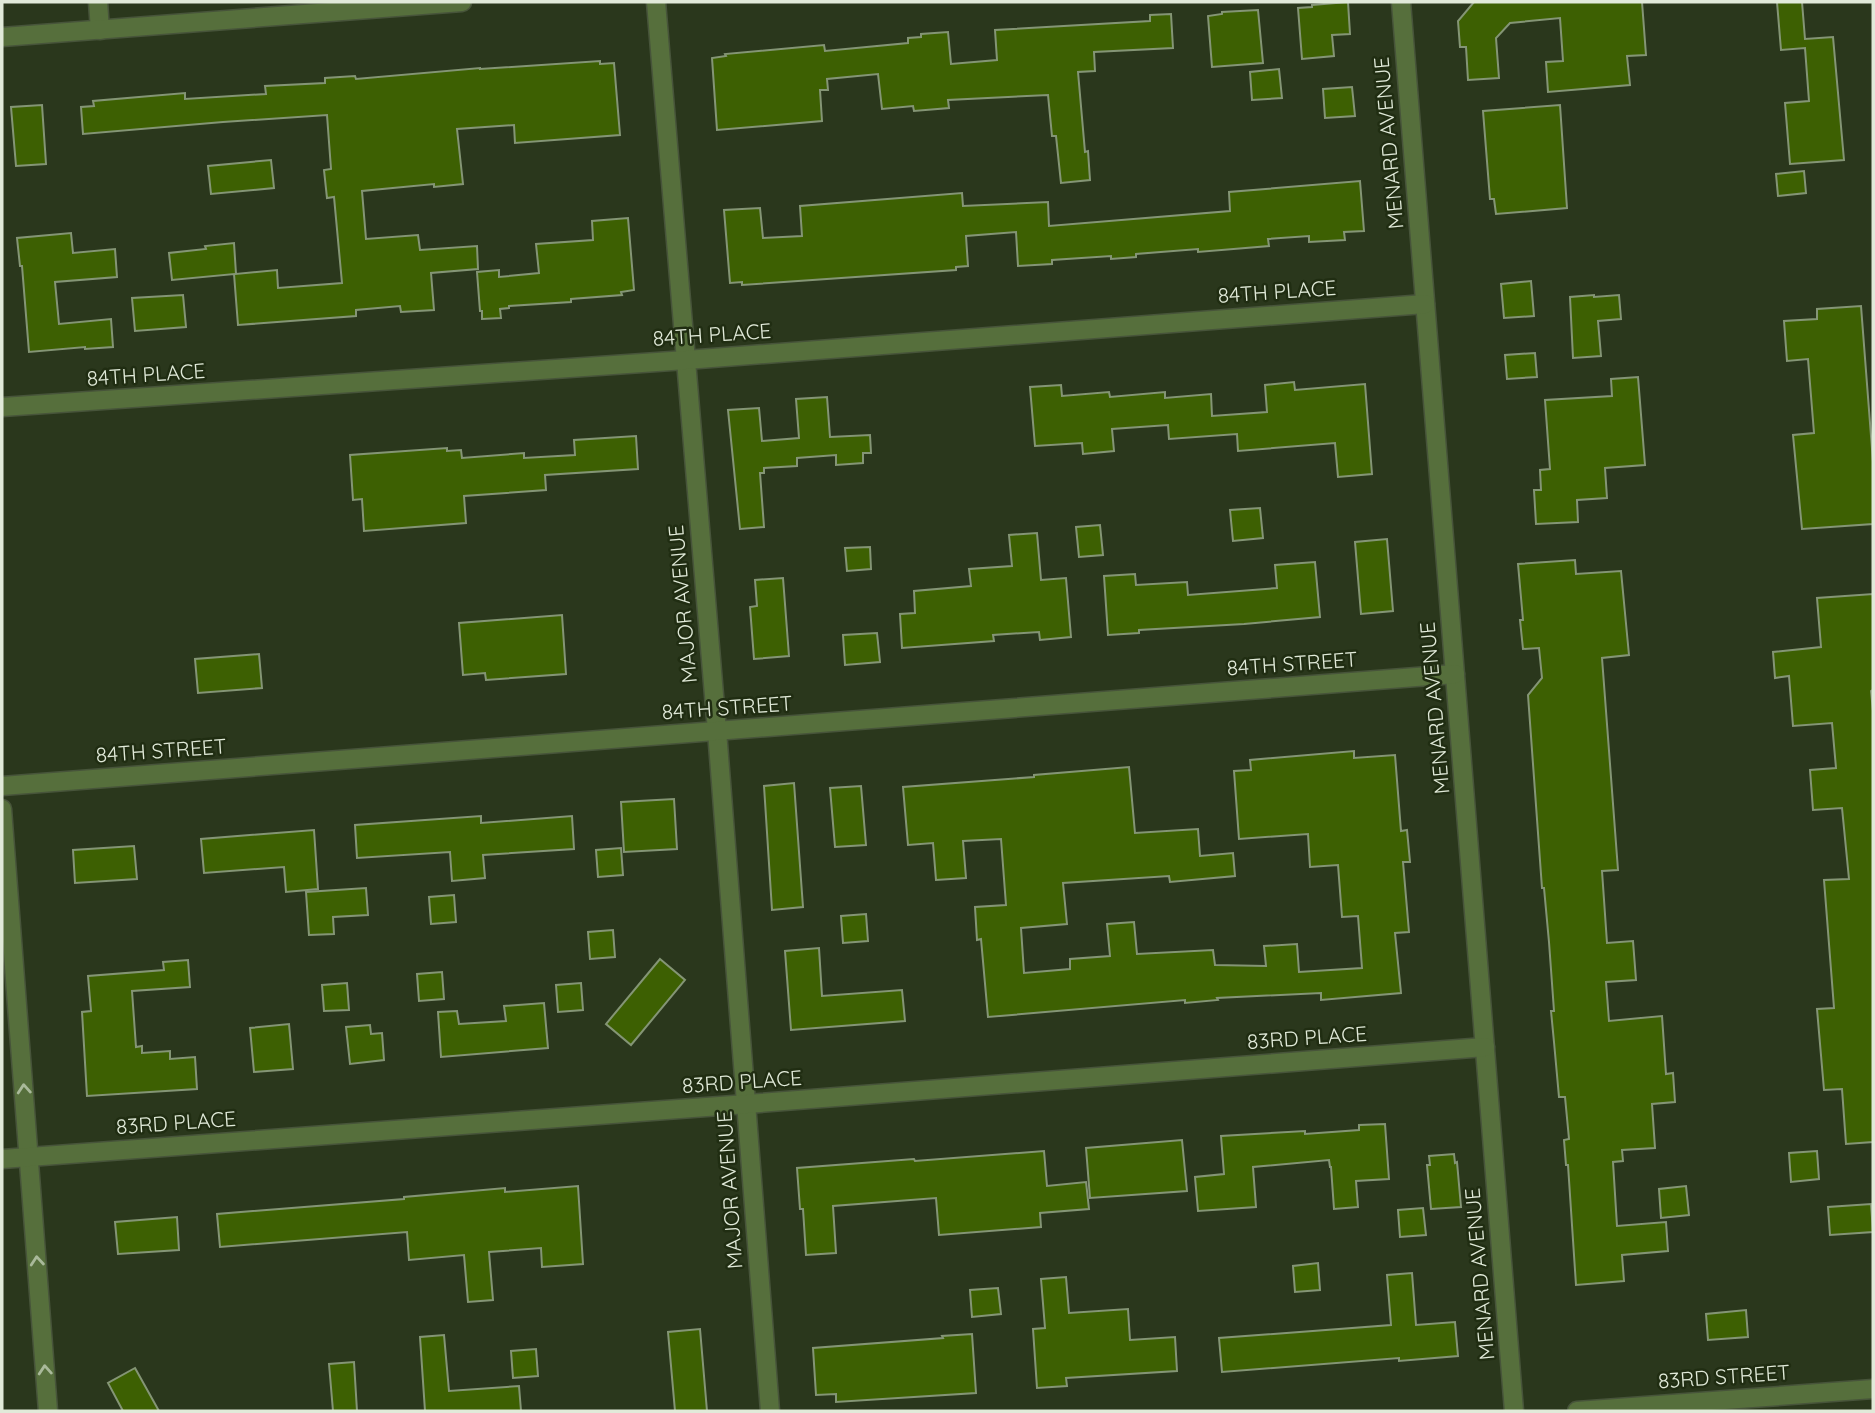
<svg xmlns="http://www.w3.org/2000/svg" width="1875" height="1413" font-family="Quicksand,sans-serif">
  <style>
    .building { fill: #3d6002; stroke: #849575; stroke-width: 2 }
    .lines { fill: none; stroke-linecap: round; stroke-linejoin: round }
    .minor-casing { stroke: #47543a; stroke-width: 21 }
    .minor { stroke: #566f3c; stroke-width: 18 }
    .oneway { stroke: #a9b99a }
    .labels { text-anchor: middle; stroke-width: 5; stroke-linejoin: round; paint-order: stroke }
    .street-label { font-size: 21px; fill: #e1ead9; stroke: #202d12 }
  </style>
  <rect width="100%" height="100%" fill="#2a371c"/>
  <g class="building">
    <polygon points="1348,2 1350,34 1332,35 1334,56 1302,59 1298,8 1312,7 1312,5"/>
    <polygon points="1474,2 1642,2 1646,55 1627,56 1630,85 1548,92 1546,62 1563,61 1560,18 1510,23 1496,38 1499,78 1468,80 1466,47 1460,47 1458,21"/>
    <polygon points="1777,2 1802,2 1805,39 1833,37 1844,160 1790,164 1785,103 1809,101 1805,48 1781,50"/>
    <polygon points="1258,10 1263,63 1212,67 1208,16 1222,14 1222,12"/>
    <polygon points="1171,14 1173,48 1094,52 1095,71 1078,72 1085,152 1088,151 1090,180 1061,183 1056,136 1052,136 1048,95 948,100 949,108 914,111 913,106 882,109 878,74 827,79 828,90 820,90 822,121 717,130 712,58 726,56 725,54 824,45 825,51 908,43 908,38 921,37 921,34 948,32 951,64 997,60 995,30 1150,21 1150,15"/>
    <polygon points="600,61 600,64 614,63 620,135 515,143 514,125 457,129 463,184 434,187 434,184 362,191 366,239 418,235 420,250 477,246 478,269 431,273 434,310 401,312 400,306 356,310 356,316 238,325 234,274 172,280 169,253 206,249 205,246 234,243 236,274 277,270 278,288 342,283 334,197 327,198 324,170 331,169 327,115 223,122 83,134 81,107 94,106 93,101 185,93 185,99 266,94 265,86 325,83 325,78 355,76 356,79 480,68 480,69"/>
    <polygon points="1279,69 1282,98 1252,100 1250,72"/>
    <polygon points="1352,87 1355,116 1325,118 1323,89"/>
    <polygon points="42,105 46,164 16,166 11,107"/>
    <polygon points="1560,105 1567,208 1496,214 1494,199 1490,199 1483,111"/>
    <polygon points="271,160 274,188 211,194 208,166"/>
    <polygon points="1804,171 1806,193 1778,196 1776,174"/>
    <polygon points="1360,181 1364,231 1344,232 1345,240 1309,242 1309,236 1268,239 1269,246 1198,252 1198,249 1136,254 1136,257 1111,259 1111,256 1052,260 1052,264 1018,266 1016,232 966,236 968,266 956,267 956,270 742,285 742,282 730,283 724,210 760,208 763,238 802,236 800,206 962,193 963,206 1048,202 1049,226 1230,211 1229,192"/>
    <polygon points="628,218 634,290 621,292 622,295 571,299 571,302 509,306 509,308 500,309 501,318 482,319 482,311 480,311 477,272 499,270 499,277 539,273 536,244 593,240 592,221"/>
    <polygon points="71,233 73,253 115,249 117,277 55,282 59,324 111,319 113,347 85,349 85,347 29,352 22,266 20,266 17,238"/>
    <polygon points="1531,281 1534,316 1504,318 1501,284"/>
    <polygon points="183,295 186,327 135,331 132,298"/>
    <polygon points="1594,295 1594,297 1619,295 1621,319 1598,321 1601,356 1573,358 1570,297"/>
    <polygon points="1861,306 1873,462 1873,524 1802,529 1793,435 1814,433 1808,359 1787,361 1784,321 1817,319 1817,309"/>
    <polygon points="1535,353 1537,377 1507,379 1505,355"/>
    <polygon points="1638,377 1645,465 1605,468 1607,498 1577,500 1578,522 1536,524 1534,490 1541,490 1540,470 1550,469 1545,400 1612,396 1611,379"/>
    <polygon points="1294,382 1295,390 1365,384 1372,474 1338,477 1335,443 1238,451 1237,434 1169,439 1168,425 1112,429 1114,451 1083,454 1082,443 1035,446 1030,387 1061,385 1062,396 1109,392 1110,397 1165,392 1165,398 1211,394 1212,416 1267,412 1265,385"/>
    <polygon points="827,397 830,437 870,435 871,453 863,453 863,463 836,465 836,455 797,458 797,466 764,468 764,473 760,473 764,527 740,529 728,410 759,408 762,441 799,438 796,399"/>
    <polygon points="636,436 638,469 545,475 546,490 464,496 466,523 364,531 362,499 353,500 350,455 447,448 447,451 461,450 462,458 524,453 524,458 575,455 574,440"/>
    <polygon points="1260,508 1263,538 1233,541 1230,510"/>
    <polygon points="1100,525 1103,555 1079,557 1076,527"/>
    <polygon points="1037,533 1041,580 1066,578 1071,637 1040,640 1039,632 993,635 994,641 902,648 900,614 915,613 914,591 971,586 969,569 1012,566 1009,535"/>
    <polygon points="1387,539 1393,611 1361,614 1355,542"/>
    <polygon points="870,547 871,569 847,571 845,548"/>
    <polygon points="1575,560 1576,574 1621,571 1629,655 1602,658 1618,870 1602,871 1607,943 1633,941 1636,980 1606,982 1609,1021 1662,1016 1666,1074 1673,1073 1675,1102 1652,1104 1655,1148 1622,1150 1623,1161 1613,1162 1617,1226 1666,1222 1668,1251 1622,1255 1624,1281 1576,1285 1568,1165 1566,1165 1564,1140 1569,1139 1565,1097 1559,1097 1554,1042 1551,1011 1554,1011 1549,942 1544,888 1542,888 1528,695 1542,678 1539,648 1523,649 1520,620 1523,620 1518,564"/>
    <polygon points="1315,562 1320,617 1244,624 1139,630 1139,633 1108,635 1104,576 1135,574 1136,585 1187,582 1188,595 1277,588 1275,565"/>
    <polygon points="783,578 789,656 754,659 750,607 757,606 755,580"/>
    <polygon points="1873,594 1873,690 1871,691 1873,711 1873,1142 1846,1144 1842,1089 1824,1090 1817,1009 1834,1008 1824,880 1849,879 1842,808 1813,810 1810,770 1836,768 1832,723 1793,726 1789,676 1775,678 1773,652 1821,647 1817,598"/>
    <polygon points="562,615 566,674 486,680 485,673 463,675 459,623"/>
    <polygon points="877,633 880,662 845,665 843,635"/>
    <polygon points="259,654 262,688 198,693 195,659"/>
    <polygon points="1354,751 1354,758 1395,755 1401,831 1407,830 1410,862 1403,862 1409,932 1395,933 1401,993 1321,1000 1321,993 1217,998 1218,1000 1185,1003 1185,1000 988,1017 981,939 977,940 975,907 1006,905 1001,839 963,841 966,878 936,880 933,843 908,845 903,787 1034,777 1034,775 1129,767 1135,833 1198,829 1200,856 1233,853 1235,876 1170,882 1169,876 1063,883 1067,924 1021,928 1024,973 1070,969 1070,959 1110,956 1107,924 1134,922 1137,954 1213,950 1215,965 1266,966 1264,946 1297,944 1299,972 1362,968 1358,916 1342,917 1338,865 1310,867 1308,834 1239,839 1234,771 1251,770 1250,760"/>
    <polygon points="794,783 803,907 772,910 764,786"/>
    <polygon points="861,786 866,845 835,847 830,788"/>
    <polygon points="674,799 677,849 624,852 621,802"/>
    <polygon points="481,816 481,823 572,816 574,849 483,855 485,878 452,881 450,852 357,858 355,825"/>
    <polygon points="314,830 318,889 286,892 284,867 204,873 201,839"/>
    <polygon points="134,846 137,879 75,883 73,850"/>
    <polygon points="621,848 623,875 598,877 596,850"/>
    <polygon points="366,888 368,915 333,917 334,934 309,935 306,892"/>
    <polygon points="454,895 456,922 431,924 429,897"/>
    <polygon points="866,914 868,941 843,943 841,916"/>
    <polygon points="613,930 615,957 590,959 588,932"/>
    <polygon points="819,948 822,996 902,990 905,1021 791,1030 785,951"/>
    <polygon points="660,959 685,980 631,1045 606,1024"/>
    <polygon points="188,960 190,987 132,991 136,1047 142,1046 142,1053 170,1051 170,1059 195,1057 197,1089 87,1096 82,1012 91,1011 88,976 164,970 163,962"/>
    <polygon points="442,972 444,999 419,1001 417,974"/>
    <polygon points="347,983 349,1010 324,1011 322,985"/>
    <polygon points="581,983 583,1010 558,1012 556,985"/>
    <polygon points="544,1003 548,1048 441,1057 438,1012 457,1011 459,1024 506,1021 504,1006"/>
    <polygon points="289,1024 293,1069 254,1072 250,1028"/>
    <polygon points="370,1025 371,1034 382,1033 384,1060 350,1064 346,1027"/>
    <polygon points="1385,1124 1389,1179 1356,1181 1358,1207 1334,1209 1331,1167 1330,1167 1329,1160 1253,1167 1256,1207 1198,1211 1195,1177 1224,1174 1221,1136 1305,1131 1305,1134 1359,1130 1359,1125"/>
    <polygon points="1182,1140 1187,1191 1090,1198 1086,1148"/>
    <polygon points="1044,1151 1047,1186 1086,1182 1089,1209 1040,1213 1041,1227 939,1235 936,1198 833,1206 836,1253 806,1255 803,1209 800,1209 797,1168 914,1159 915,1161"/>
    <polygon points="1817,1151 1819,1179 1791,1182 1789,1153"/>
    <polygon points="1454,1154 1455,1163 1457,1162 1461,1207 1431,1209 1427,1165 1430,1165 1429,1156"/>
    <polygon points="578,1186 583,1264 542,1267 541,1248 489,1252 493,1300 468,1302 464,1255 409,1260 407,1232 220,1247 217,1214 404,1199 404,1197 472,1191 505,1188 505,1192"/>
    <polygon points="1686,1186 1689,1215 1661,1218 1659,1189"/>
    <polygon points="1871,1204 1873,1232 1830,1235 1828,1207"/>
    <polygon points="1423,1208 1426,1235 1400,1237 1398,1210"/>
    <polygon points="177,1217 179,1250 118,1254 115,1222"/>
    <polygon points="1318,1263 1320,1290 1295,1292 1293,1266"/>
    <polygon points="1412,1273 1416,1325 1455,1322 1458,1356 1399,1361 1399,1358 1222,1372 1219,1338 1391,1325 1387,1275"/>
    <polygon points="1066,1277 1069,1313 1128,1309 1130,1340 1175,1337 1177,1371 1066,1378 1067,1386 1037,1388 1033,1329 1045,1328 1041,1279"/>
    <polygon points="998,1288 1001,1314 972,1317 970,1290"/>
    <polygon points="1746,1310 1748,1337 1708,1340 1706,1314"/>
    <polygon points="700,1329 707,1411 675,1411 668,1332"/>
    <polygon points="972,1334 976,1393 836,1402 836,1394 816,1395 813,1348 943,1338 942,1336"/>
    <polygon points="444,1335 449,1391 519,1386 521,1411 425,1411 420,1337"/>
    <polygon points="536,1349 538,1376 513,1378 511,1351"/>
    <polygon points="354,1362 357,1411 333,1411 329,1364"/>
    <polygon points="135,1368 159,1411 123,1411 108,1383"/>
  </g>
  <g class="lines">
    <defs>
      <g id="minor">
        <polyline points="98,2 100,30"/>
        <polyline points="656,2 717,731 770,1411"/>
        <polyline points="1401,2 1514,1411"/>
        <polyline points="2,37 462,2"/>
        <polyline points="2,407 686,360 1425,304"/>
        <polyline points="2,786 1455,674"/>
        <polyline points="2,809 48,1411"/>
        <polyline points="2,1159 747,1104 1485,1047"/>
        <polyline points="1577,1411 1873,1389"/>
      </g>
    </defs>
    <use href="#minor" class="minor-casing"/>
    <use href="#minor" class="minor"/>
  </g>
  <defs><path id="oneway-chevron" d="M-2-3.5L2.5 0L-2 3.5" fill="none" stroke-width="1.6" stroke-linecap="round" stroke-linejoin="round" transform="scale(1.75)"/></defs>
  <g class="oneway">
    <use href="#oneway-chevron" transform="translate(24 1089) rotate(-94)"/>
    <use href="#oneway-chevron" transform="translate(37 1261) rotate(-95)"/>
    <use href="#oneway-chevron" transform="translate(45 1370) rotate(-94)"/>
  </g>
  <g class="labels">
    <g class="street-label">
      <text transform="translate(1389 143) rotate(-95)" y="7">MENARD AVENUE</text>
      <text transform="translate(1277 292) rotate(-4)" y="7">84TH PLACE</text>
      <text transform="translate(712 335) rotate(-4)" y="7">84TH PLACE</text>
      <text transform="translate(146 375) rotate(-4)" y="7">84TH PLACE</text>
      <text transform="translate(683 604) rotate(-95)" y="7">MAJOR AVENUE</text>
      <text transform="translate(1292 664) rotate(-4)" y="7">84TH STREET</text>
      <text transform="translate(727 708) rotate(-4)" y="7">84TH STREET</text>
      <text transform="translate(1435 708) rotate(-95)" y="7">MENARD AVENUE</text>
      <text transform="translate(161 751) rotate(-4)" y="7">84TH STREET</text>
      <text transform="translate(1307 1038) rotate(-4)" y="7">83RD PLACE</text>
      <text transform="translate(742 1082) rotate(-4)" y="7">83RD PLACE</text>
      <text transform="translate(176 1123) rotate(-4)" y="7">83RD PLACE</text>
      <text transform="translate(730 1190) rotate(-94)" y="7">MAJOR AVENUE</text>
      <text transform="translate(1480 1274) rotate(-95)" y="7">MENARD AVENUE</text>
      <text transform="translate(1724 1377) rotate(-4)" y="7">83RD STREET</text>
    </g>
  </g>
  <rect width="1875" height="1413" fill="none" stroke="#e1ead9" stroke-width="7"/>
</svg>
